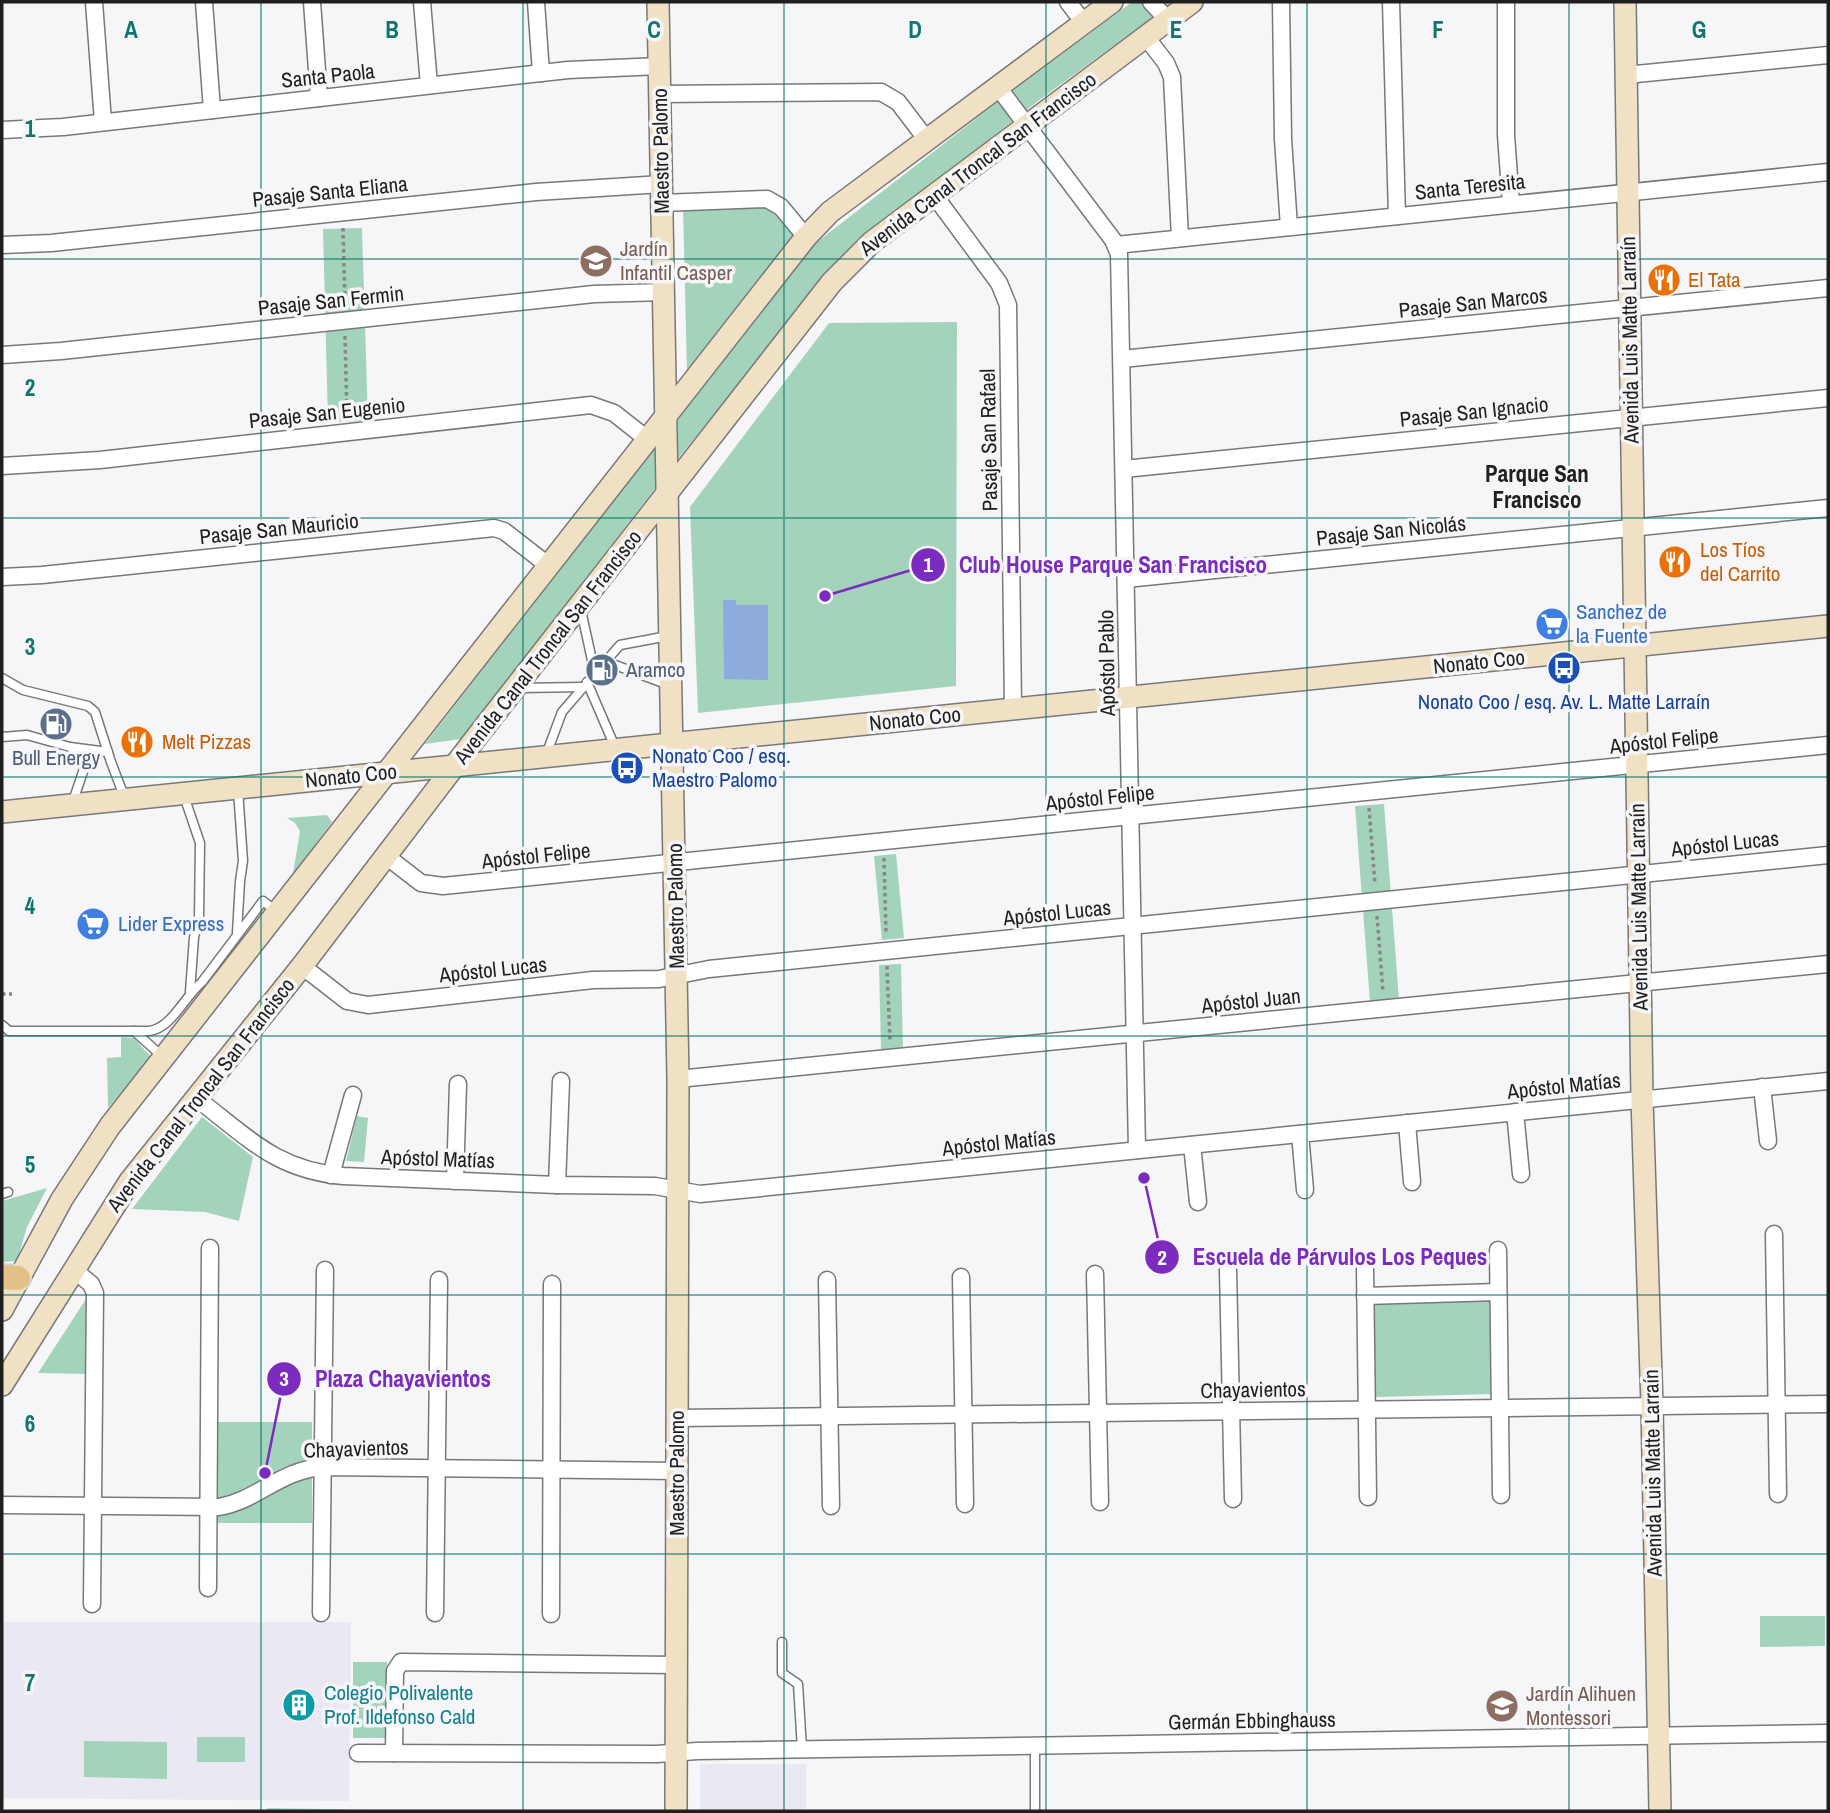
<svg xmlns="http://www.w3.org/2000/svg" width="1830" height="1813" font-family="'Archivo Narrow',sans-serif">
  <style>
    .built { fill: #eae9f3 }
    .green { fill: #a3d4bb }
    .water { fill: #8dabdc }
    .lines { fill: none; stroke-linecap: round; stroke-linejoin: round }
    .lane-casing { stroke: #78787a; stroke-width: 11 }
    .street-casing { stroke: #78787a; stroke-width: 19 }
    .secondary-casing { stroke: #78787a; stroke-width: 24 }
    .primary-casing { stroke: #d2d2d2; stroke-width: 28 }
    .path { stroke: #878688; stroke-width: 3.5; stroke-dasharray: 3.5 3.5; stroke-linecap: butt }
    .lane { stroke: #fff; stroke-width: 8 }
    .street { stroke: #fff; stroke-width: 16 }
    .secondary { stroke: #f1e1c4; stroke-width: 21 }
    .primary { stroke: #e2c289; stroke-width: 24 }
    .grid { fill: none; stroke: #0f766e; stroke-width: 2; stroke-opacity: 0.55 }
    .labels { text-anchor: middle; stroke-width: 7; stroke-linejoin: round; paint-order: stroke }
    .street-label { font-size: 21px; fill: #1f1f1f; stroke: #f6f5f8 }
    .education-label { font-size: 21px; fill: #785e54; stroke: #f6f5f8; text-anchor: start }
    .food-label { font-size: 21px; fill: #c56008; stroke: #f6f5f8; text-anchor: start }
    .shop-label { font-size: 21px; fill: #366cbe; stroke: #f6f5f8; text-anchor: start }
    .service-label { font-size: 21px; fill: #4e5e75; stroke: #f6f5f8; text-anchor: start }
    .transit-label { font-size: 21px; fill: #164399; stroke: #f6f5f8 }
    .culture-label { font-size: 21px; fill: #0d838f; stroke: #f6f5f8; text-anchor: start }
    .neighbourhood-label { font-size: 23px; font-weight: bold; fill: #1f1f1f; stroke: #f6f5f8 }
    .grid-label { font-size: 23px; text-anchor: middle; font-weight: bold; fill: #0f766e; stroke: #f6f5f8; stroke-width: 7; stroke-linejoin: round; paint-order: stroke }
    .leader { fill: none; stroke: #7b2cbf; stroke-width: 2.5 }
    .callout-dot { fill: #7b2cbf; stroke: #f6f5f8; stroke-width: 2.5 }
    .mark-label { font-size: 21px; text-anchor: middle; font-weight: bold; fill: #fff }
    .callout-label { font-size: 23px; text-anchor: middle; font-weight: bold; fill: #7b2cbf; stroke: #f6f5f8; stroke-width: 7; stroke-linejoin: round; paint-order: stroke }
  </style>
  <rect width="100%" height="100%" fill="#f6f5f8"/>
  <g class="built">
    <polygon points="2,1622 351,1622 349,1801 2,1798"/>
    <rect x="700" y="1764" width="106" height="47"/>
  </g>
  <g class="green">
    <polygon points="1132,2 1173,2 1038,101 903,207 858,239 684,451 461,739 425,744 808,249 981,115"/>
    <polygon points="764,204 778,213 797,235 687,373 683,206"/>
    <polygon points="362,228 368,421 328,422 323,229"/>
    <polygon points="957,322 956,686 698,713 690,507 829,323"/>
    <polygon points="1384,804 1399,1000 1370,1002 1355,806"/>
    <polygon points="327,815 332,822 293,874 300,831 295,823 287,818"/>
    <polygon points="896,854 904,938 882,940 874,856"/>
    <polygon points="901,964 903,1049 881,1049 879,965"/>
    <polygon points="121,1037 134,1038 151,1057 108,1108 107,1058 121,1057"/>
    <polygon points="357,1116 368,1118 364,1162 346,1161"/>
    <polygon points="202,1117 253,1157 239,1221 205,1212 132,1209"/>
    <polygon points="47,1188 27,1227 17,1261 2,1262 2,1201"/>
    <polygon points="88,1296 87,1374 38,1373"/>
    <polygon points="1490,1297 1493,1394 1375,1397 1372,1300"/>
    <rect x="217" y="1422" width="95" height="101"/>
    <polygon points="1760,1616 1825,1616 1825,1646 1760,1647"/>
    <polygon points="353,1662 387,1662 386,1738 353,1738"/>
    <rect x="197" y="1737" width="48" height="25"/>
    <polygon points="84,1741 167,1742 167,1779 84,1777"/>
    <polygon points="267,1808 374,1810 374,1811 267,1811"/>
  </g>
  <polygon class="water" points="723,600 736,600 736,605 768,605 768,680 724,679"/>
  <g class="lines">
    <defs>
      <g id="lane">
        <polyline points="581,610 595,674 615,665 669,685"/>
        <polyline points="2,678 23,690 88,706 95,712 111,762 124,796"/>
        <polyline points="587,682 615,747"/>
        <polyline points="520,688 583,687"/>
        <polyline points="2,737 27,735 70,747 108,752"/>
        <polyline points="546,755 562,712 620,645 668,636"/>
        <polyline points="184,796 200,843 199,918 194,937 190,992"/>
        <polyline points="72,804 86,763 88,750"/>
        <polyline points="237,933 240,881 243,861 238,790"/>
        <path d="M2,1025L9,1031H149C172,1028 184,997 202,982L263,901L276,911"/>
        <polyline points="134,1031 163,1057"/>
        <polyline points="2,1194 8,1192"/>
        <polyline points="782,1642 782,1673 798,1684 802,1749"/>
        <polyline points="1035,1811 1035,1746"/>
      </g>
      <g id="street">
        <polyline points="94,2 103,122"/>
        <polyline points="204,2 212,110"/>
        <polyline points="312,2 319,98"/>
        <polyline points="422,2 429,85"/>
        <polyline points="536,2 541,73"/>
        <polyline points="1068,2 1084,23"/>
        <polyline points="1151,2 1168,20"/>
        <polyline points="1281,2 1283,139 1289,227"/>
        <polyline points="1391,2 1397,216"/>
        <polyline points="1506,2 1506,135 1511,204"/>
        <polyline points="1146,37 1166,63 1172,77 1180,238"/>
        <polyline points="1626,75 1828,55"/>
        <polyline points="998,87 1113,240 1119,254 1137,1150"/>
        <polyline points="660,94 881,92 898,102 927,140"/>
        <polyline points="2,130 63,127 568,70 660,66"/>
        <polyline points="934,195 999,283 1008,305 1013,709"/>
        <polyline points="662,203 767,199 781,207 806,237"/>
        <polyline points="2,245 51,243 536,192 662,184"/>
        <polyline points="1116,245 1828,172"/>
        <polyline points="2,355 61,351 594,294 664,292"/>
        <polyline points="1122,359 1828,288"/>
        <polyline points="2,466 100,460 591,405 614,413 647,439"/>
        <polyline points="1124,469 1828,398"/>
        <polyline points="2,577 42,575 494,528 504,531 549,566"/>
        <polyline points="1126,579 1828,508"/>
        <polyline points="386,856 421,883 443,886 1828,745"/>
        <polyline points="302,966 347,1001 368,1005 593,980 659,979 709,969 1828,855"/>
        <polyline points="678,1079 1828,964"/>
        <polyline points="1762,1087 1768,1141"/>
        <path d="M196,1098C248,1137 275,1170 343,1176L557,1185L655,1186L700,1194L1828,1081"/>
        <polyline points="1515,1112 1521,1174"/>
        <polyline points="1407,1123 1412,1182"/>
        <polyline points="1300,1134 1305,1190"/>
        <polyline points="1192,1145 1198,1202"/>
        <polyline points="331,1175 353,1095"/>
        <polyline points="455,1181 458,1084"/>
        <polyline points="557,1185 561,1081"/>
        <polyline points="1774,1234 1778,1494"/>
        <polyline points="1498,1250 1501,1495"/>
        <polyline points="1365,1267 1368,1497"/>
        <polyline points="74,1270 91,1284 95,1293 92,1604"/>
        <polyline points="1228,1270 1233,1499"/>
        <polyline points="1095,1274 1100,1502"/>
        <polyline points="961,1277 965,1504"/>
        <polyline points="827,1280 831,1506"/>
        <polyline points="1365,1296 1498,1292"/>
        <polyline points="678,1418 1828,1404"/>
        <path d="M2,1505L219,1507C258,1500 280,1470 323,1467L677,1471"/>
        <polyline points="208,1588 210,1248"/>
        <polyline points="321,1613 325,1270"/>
        <polyline points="435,1613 439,1280"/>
        <polyline points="551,1614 552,1284"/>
        <polyline points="358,1753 657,1754 697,1751 1828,1733"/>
        <polyline points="394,1753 395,1671 401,1662 677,1665"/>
      </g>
      <g id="secondary">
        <polyline points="658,2 678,1079 676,1811"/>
        <polyline points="1625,2 1642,1099 1652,1406 1660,1811"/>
        <polyline points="2,812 1828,626"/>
        <polyline points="2,1310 62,1199 110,1126 806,237 830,212 1112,2"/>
        <polyline points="2,1385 130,1181 302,966 475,739 832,282 872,242 1192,2"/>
      </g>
      <polyline id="primary" points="2,1277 18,1278"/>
    </defs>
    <use href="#lane" class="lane-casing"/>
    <use href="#street" class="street-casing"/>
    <use href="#secondary" class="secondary-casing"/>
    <use href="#primary" class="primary-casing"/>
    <g class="path">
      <polyline points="343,228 345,304"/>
      <polyline points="345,336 347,416"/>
      <polyline points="1369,808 1375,884"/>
      <polyline points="884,858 886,934"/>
      <polyline points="1377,916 1383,992"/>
      <polyline points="887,966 890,1042"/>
      <polyline points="2,994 12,994"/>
    </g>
    <use href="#lane" class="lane"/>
    <use href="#street" class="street"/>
    <use href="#secondary" class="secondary"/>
    <use href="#primary" class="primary"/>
  </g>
  <path class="grid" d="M261,2V1811M523,2V1811M784,2V1811M1046,2V1811M1307,2V1811M1569,2V1811M2,259H1828M2,518H1828M2,777H1828M2,1036H1828M2,1295H1828M2,1554H1828"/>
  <defs>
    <symbol id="school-disc" viewBox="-11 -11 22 22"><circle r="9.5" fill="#8d6e63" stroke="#f6f5f8"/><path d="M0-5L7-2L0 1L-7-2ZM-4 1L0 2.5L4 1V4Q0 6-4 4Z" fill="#fff"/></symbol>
    <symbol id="restaurant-disc" viewBox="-11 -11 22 22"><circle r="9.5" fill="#e8710a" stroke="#f6f5f8"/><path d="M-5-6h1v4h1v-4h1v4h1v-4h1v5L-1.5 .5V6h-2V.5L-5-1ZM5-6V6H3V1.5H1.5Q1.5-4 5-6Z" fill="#fff"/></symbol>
    <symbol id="supermarket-disc" viewBox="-11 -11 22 22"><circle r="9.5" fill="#3f7fe0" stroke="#f6f5f8"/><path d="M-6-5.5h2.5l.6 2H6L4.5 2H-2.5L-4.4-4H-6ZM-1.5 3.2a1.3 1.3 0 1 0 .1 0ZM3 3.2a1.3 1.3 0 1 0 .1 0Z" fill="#fff"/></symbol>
    <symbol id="bus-disc" viewBox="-11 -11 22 22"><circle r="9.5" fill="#1a4fb4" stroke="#f6f5f8"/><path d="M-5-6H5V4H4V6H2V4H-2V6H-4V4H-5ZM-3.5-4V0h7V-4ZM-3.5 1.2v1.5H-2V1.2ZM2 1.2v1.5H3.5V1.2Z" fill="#fff"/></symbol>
    <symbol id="fuel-disc" viewBox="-11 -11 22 22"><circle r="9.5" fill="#5c6f8a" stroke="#f6f5f8"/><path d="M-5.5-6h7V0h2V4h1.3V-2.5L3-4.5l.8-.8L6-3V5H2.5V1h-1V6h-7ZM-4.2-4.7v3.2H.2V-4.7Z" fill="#fff"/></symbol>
    <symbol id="building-disc" viewBox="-11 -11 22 22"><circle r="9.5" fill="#0f9aa8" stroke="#f6f5f8"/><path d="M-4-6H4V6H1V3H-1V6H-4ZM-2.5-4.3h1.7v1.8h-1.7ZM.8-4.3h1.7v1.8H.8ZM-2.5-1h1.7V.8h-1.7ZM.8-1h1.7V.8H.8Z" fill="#fff"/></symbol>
  </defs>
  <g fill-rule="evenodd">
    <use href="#school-disc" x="577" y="242" width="38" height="38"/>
    <use href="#restaurant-disc" x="1645" y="261" width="38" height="38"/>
    <use href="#restaurant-disc" x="1656" y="543" width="38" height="38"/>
    <use href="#supermarket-disc" x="1533" y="605" width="38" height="38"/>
    <use href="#bus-disc" x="1545" y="649" width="38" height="38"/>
    <use href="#fuel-disc" x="583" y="651" width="38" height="38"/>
    <use href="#fuel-disc" x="37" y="705" width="38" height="38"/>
    <use href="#restaurant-disc" x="118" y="723" width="38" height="38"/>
    <use href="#bus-disc" x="608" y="749" width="38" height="38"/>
    <use href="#supermarket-disc" x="74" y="905" width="38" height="38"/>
    <use href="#building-disc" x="280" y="1686" width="38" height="38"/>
    <use href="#school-disc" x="1483" y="1687" width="38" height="38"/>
  </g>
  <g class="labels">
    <g class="street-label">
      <text transform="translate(328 76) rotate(-6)" y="7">Santa Paola</text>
      <text transform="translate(661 151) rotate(-91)" y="7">Maestro Palomo</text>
      <text transform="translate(978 164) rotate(-37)" y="7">Avenida Canal Troncal San Francisco</text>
      <text transform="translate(1470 187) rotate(-6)" y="7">Santa Teresita</text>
      <text transform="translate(330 192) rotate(-6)" y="7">Pasaje Santa Eliana</text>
      <text transform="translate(331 301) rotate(-6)" y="7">Pasaje San Fermin</text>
      <text transform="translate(1473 303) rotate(-6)" y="7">Pasaje San Marcos</text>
      <text transform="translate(1630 340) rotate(-91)" y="7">Avenida Luis Matte Larraín</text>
      <text transform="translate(1474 412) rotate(-6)" y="7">Pasaje San Ignacio</text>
      <text transform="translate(327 413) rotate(-6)" y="7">Pasaje San Eugenio</text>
      <text transform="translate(989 440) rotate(-91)" y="7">Pasaje San Rafael</text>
      <text transform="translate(279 529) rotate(-6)" y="7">Pasaje San Mauricio</text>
      <text transform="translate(1391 531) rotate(-6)" y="7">Pasaje San Nicolás</text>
      <text transform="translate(548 647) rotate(-52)" y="7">Avenida Canal Troncal San Francisco</text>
      <text transform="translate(1479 662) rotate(-6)" y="7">Nonato Coo</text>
      <text transform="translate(1107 663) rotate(-91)" y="7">Apóstol Pablo</text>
      <text transform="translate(915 719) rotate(-6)" y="7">Nonato Coo</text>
      <text transform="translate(1664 741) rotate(-6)" y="7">Apóstol Felipe</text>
      <text transform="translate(351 776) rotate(-6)" y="7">Nonato Coo</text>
      <text transform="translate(1100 798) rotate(-6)" y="7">Apóstol Felipe</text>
      <text transform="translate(1725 844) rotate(-6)" y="7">Apóstol Lucas</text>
      <text transform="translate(536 856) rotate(-6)" y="7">Apóstol Felipe</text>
      <text transform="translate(676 906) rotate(-91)" y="7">Maestro Palomo</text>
      <text transform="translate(1639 907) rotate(-91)" y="7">Avenida Luis Matte Larraín</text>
      <text transform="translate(1057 913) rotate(-6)" y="7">Apóstol Lucas</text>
      <text transform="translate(493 970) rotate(-6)" y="7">Apóstol Lucas</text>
      <text transform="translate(1251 1001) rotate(-6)" y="7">Apóstol Juan</text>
      <text transform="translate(1564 1086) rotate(-6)" y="7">Apóstol Matías</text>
      <text transform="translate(201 1095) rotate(-52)" y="7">Avenida Canal Troncal San Francisco</text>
      <text transform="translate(999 1143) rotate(-6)" y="7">Apóstol Matías</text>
      <text transform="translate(438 1159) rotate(2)" y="7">Apóstol Matías</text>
      <text transform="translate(1253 1390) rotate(-1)" y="7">Chayavientos</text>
      <text transform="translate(356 1449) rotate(-2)" y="7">Chayavientos</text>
      <text transform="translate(677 1473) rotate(-90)" y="7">Maestro Palomo</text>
      <text transform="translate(1653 1473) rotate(-91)" y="7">Avenida Luis Matte Larraín</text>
      <text transform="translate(1252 1721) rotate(-1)" y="7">Germán Ebbinghauss</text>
    </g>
    <g class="education-label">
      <text x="620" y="256">Jardín<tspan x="620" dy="24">Infantil Casper</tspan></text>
      <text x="1526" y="1701">Jardín Alihuen<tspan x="1526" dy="24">Montessori</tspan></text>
    </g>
    <g class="food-label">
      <text x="1688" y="287">El Tata</text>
      <text x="1700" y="557">Los Tíos<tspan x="1700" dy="24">del Carrito</tspan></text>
      <text x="162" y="749">Melt Pizzas</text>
    </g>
    <g class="shop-label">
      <text x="1576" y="619">Sanchez de<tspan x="1576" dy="24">la Fuente</tspan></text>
      <text x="118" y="931">Lider Express</text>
    </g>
    <g class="service-label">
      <text x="626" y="677">Aramco</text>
      <text x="56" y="765" text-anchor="middle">Bull Energy</text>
    </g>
    <g class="transit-label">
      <text x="1564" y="709">Nonato Coo / esq. Av. L. Matte Larraín</text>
      <text x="652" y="763" text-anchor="start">Nonato Coo / esq.<tspan x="652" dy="24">Maestro Palomo</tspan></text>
    </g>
    <g class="culture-label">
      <text x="324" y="1700">Colegio Polivalente<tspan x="324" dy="24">Prof. Ildefonso Cald</tspan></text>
    </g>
    <g class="neighbourhood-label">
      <text x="1537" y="482">Parque San<tspan x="1537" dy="26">Francisco</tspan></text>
    </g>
  </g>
  <g class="grid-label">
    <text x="131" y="38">A</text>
    <text x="392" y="38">B</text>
    <text x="654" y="38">C</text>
    <text x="915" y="38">D</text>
    <text x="1176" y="38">E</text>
    <text x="1438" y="38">F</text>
    <text x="1699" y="38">G</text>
    <text x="30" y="137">1</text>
    <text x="30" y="396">2</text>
    <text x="30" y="655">3</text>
    <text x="30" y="914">4</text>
    <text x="30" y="1173">5</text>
    <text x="30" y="1432">6</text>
    <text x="30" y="1691">7</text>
  </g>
  <path class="leader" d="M825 596L928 565M1144 1178L1162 1257M265 1473L284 1379"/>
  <g class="callout-dot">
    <circle cx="825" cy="596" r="7"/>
    <circle cx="1144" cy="1178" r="7"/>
    <circle cx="265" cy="1473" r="7"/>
    <circle cx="928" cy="565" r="18"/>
    <circle cx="1162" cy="1257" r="18"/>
    <circle cx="284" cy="1379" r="18"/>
  </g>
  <g class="mark-label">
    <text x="928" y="572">1</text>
    <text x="1162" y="1265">2</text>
    <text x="284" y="1386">3</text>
  </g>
  <g class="callout-label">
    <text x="1113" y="573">Club House Parque San Francisco</text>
    <text x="1340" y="1265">Escuela de Párvulos Los Peques</text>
    <text x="403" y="1387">Plaza Chayavientos</text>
  </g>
  <rect width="1830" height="1813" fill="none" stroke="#1f1f1f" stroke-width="7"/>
</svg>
